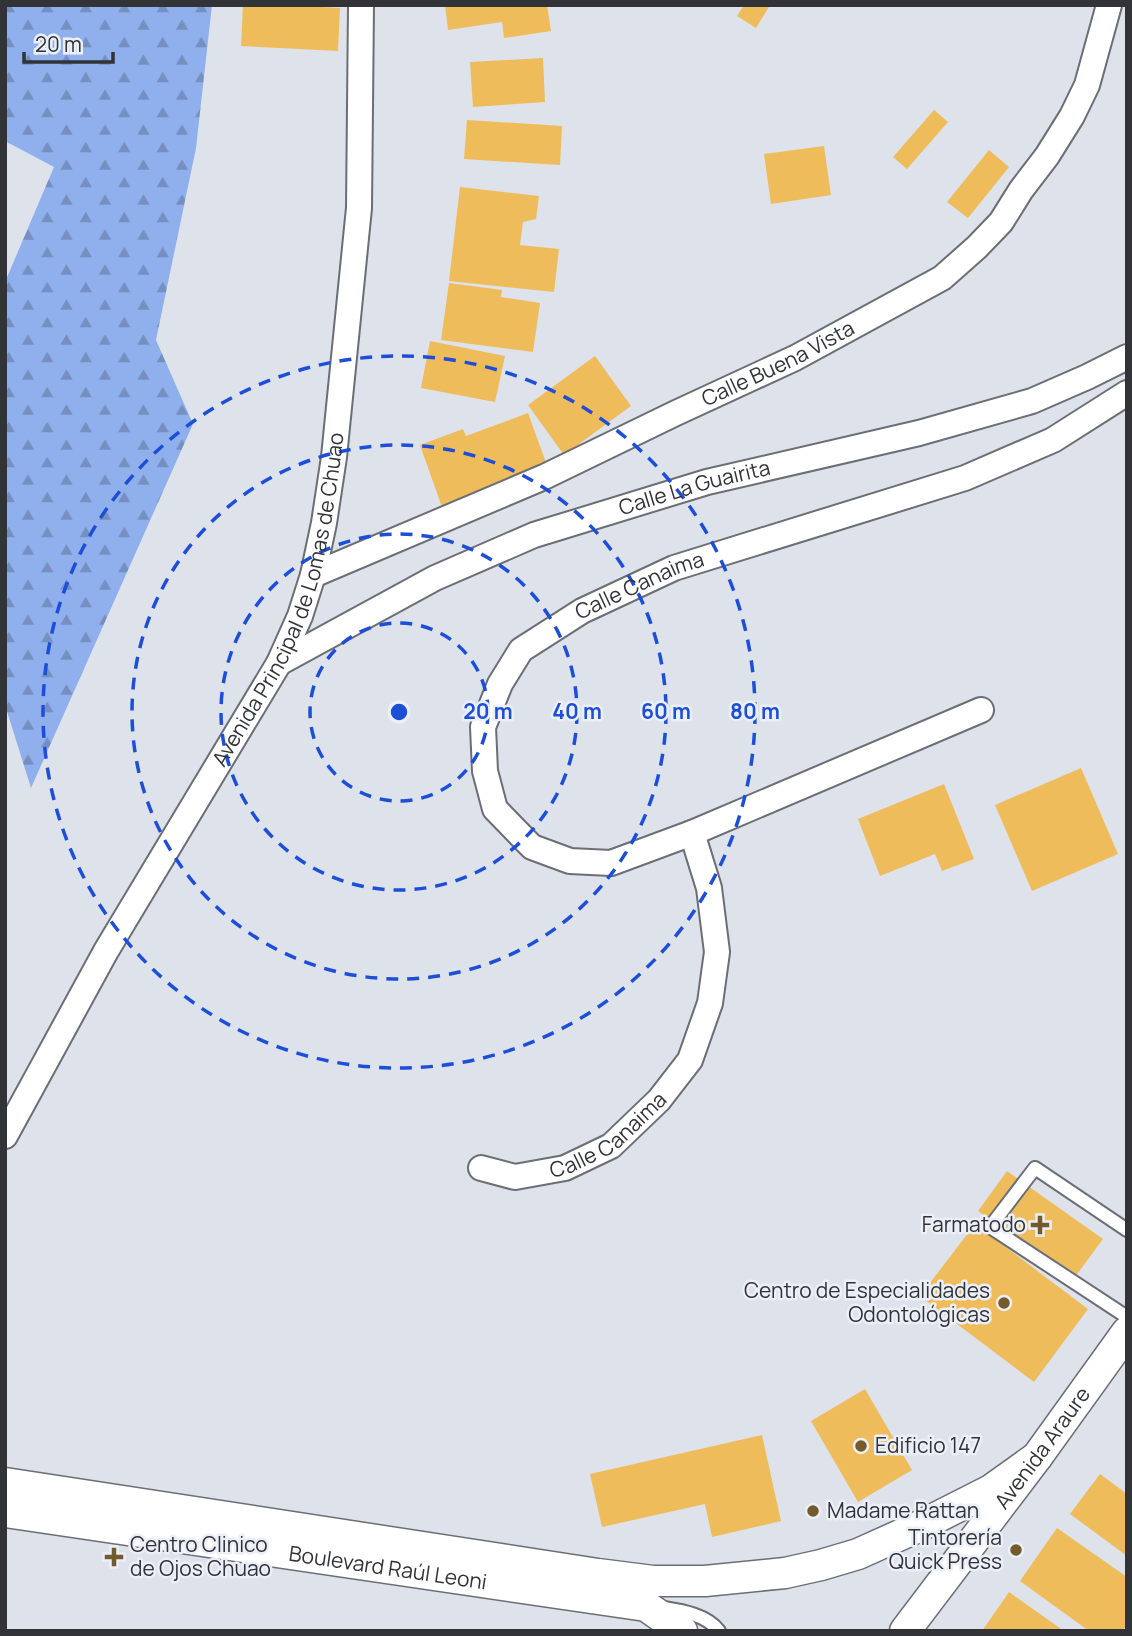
<svg xmlns="http://www.w3.org/2000/svg" width="1132" height="1636" font-family="Manrope,sans-serif">
  <style>
    .forest { fill: url(#forest-firs) }
    .building { fill: #efbc5c }
    .lines { fill: none; stroke-linecap: round; stroke-linejoin: round }
    .service-casing { stroke: #6b6e75; stroke-width: 16 }
    .minor-casing { stroke: #6b6e75; stroke-width: 28 }
    .tertiary-casing { stroke: #6b6e75; stroke-width: 33 }
    .service { stroke: #fff; stroke-width: 12 }
    .minor { stroke: #fff; stroke-width: 24 }
    .tertiary { stroke: #fff; stroke-width: 30 }
    .ring { fill: none; stroke: #1d4ed8; stroke-width: 3.5; stroke-dasharray: 12 9 }
    .poi-dot { fill: #745a2c; stroke: #ebeff7; stroke-width: 2.5 }
    .labels { text-anchor: middle; stroke-width: 5; stroke-linejoin: round; paint-order: stroke }
    .street-label { font-size: 21px; fill: #313336; stroke: #ebeff7 }
    .poi-label { font-size: 21px; fill: #313336; stroke: #ebeff7; text-anchor: end }
    .centre { fill: #1d4ed8; stroke: #ebeff7; stroke-width: 3.5 }
    .ring-label { font-size: 21px; text-anchor: middle; font-weight: bold; fill: #1d4ed8; stroke: #ebeff7; stroke-width: 5; stroke-linejoin: round; paint-order: stroke }
  </style>
  <defs>
    <pattern id="forest-firs" width="22" height="20" patternUnits="userSpaceOnUse" patternTransform="scale(1.75)"><rect width="22" height="20" fill="#8fafed"/><path d="M5 1l3.5 6h-7zM16 11l3.5 6h-7z" fill="#758fc1"/></pattern>
  </defs>
  <rect width="100%" height="100%" fill="#dee2ea"/>
  <polygon class="forest" points="5,5 212,5 196,148 156,340 193,424 31,788 5,705 5,282 54,167 5,141"/>
  <g class="building">
    <polygon points="243,5 289,5 340,8 338,51 241,46"/>
    <polygon points="445,5 547,5 551,31 504,38 502,22 448,30"/>
    <polygon points="744,5 770,5 756,28 737,16"/>
    <polygon points="543,58 545,102 473,107 470,62"/>
    <polygon points="934,110 948,122 907,169 893,157"/>
    <polygon points="467,120 562,126 560,165 464,159"/>
    <polygon points="824,146 831,195 771,204 764,154"/>
    <polygon points="989,150 1009,167 968,218 947,202"/>
    <polygon points="460,187 539,196 536,219 523,222 520,245 559,249 554,292 449,281"/>
    <polygon points="449,283 502,290 501,297 540,303 533,352 441,340"/>
    <polygon points="430,341 505,356 495,402 421,388"/>
    <polygon points="595,356 631,406 564,455 528,405"/>
    <polygon points="528,413 549,471 443,510 420,445 463,429 466,436"/>
    <polygon points="1081,768 1118,854 1032,891 995,805"/>
    <polygon points="944,784 974,859 942,871 935,854 880,876 858,819"/>
    <polygon points="1007,1171 1103,1239 1072,1281 978,1211"/>
    <polygon points="975,1224 1088,1309 1034,1382 920,1296"/>
    <polygon points="865,1389 912,1470 858,1502 811,1421"/>
    <polygon points="762,1435 781,1521 712,1537 705,1504 602,1527 590,1474"/>
    <polygon points="1100,1474 1127,1494 1127,1556 1070,1514"/>
    <polygon points="1057,1528 1127,1577 1127,1625 1122,1631 1089,1631 1020,1581"/>
    <polygon points="1009,1592 1064,1631 982,1631"/>
  </g>
  <g class="lines">
    <defs>
      <g id="service">
        <polyline points="1127,1230 1035,1168 990,1227 1127,1317"/>
        <path d="M664,1608C683,1611 707,1615 719,1631"/>
      </g>
      <g id="minor">
        <path id="s1" d="M313,575L544,477L676,413L795,358L942,278L977,247L1001,222L1021,190L1047,156L1072,116L1087,85L1109,5"/>
        <path id="s2" d="M279,663L435,578L534,535L707,482L919,433L1032,401L1087,377L1127,357"/>
        <path id="s3" d="M981,710L692,833L611,863L570,861L532,847L495,809L485,771L483,727L500,684L521,650L582,611L674,568L965,478L1053,440L1127,393"/>
        <path id="s4" d="M5,1136L106,951L279,663L300,616L313,575L324,523L334,457L359,208L361,5"/>
        <path id="s5" d="M481,1168L515,1177L565,1168L611,1146L659,1100L690,1060L710,1003L717,952L709,888L692,833"/>
      </g>
      <g id="tertiary">
        <polyline points="5,1483 598,1574 653,1581 705,1581 785,1573 821,1565 858,1554 918,1527 991,1490 1037,1457"/>
        <path id="s6" d="M5,1512L646,1606L682,1631"/>
        <path id="s7" d="M905,1631L1037,1457L1127,1332"/>
      </g>
    </defs>
    <use href="#service" class="service-casing"/>
    <use href="#minor" class="minor-casing"/>
    <use href="#tertiary" class="tertiary-casing"/>
    <use href="#service" class="service"/>
    <use href="#minor" class="minor"/>
    <use href="#tertiary" class="tertiary"/>
  </g>
  <g class="ring">
    <circle cx="399" cy="712" r="89"/>
    <circle cx="399" cy="712" r="178"/>
    <circle cx="399" cy="712" r="267"/>
    <circle cx="399" cy="712" r="356"/>
  </g>
  <g class="poi-dot">
    <path d="M1036.5 1214.5h7v7h7v7h-7v7h-7v-7h-7v-7h7z"/>
    <circle cx="1004" cy="1303" r="7"/>
    <circle cx="861" cy="1446" r="7"/>
    <circle cx="813" cy="1511" r="7"/>
    <circle cx="1016" cy="1550" r="7"/>
    <path d="M110.5 1546.5h7v7h7v7h-7v7h-7v-7h-7v-7h7z"/>
  </g>
  <g class="labels">
    <g class="street-label">
      <text dy="7" stroke="none"><textPath href="#s1" startOffset="511">Calle Buena Vista</textPath></text>
      <text dy="7" stroke="none"><textPath href="#s2" startOffset="453">Calle La Guairita</textPath></text>
      <text dy="7" stroke="none"><textPath href="#s3" startOffset="840">Calle Canaima</textPath></text>
      <text dy="7" stroke="none"><textPath href="#s4" startOffset="607">Avenida Principal de Lomas de Chuao</textPath></text>
      <text dy="7" stroke="none"><textPath href="#s5" startOffset="140">Calle Canaima</textPath></text>
      <text dy="7" stroke="none"><textPath href="#s7" startOffset="229">Avenida Araure</textPath></text>
      <text dy="7" stroke="none"><textPath href="#s6" startOffset="387">Boulevard Raúl Leoni</textPath></text>
    </g>
    <g class="poi-label">
      <text x="1026" y="1232">Farmatodo</text>
      <text x="990" y="1298">Centro de Especialidades<tspan x="990" dy="24">Odontológicas</tspan></text>
      <text x="875" y="1453" text-anchor="start">Edificio 147</text>
      <text x="827" y="1518" text-anchor="start">Madame Rattan</text>
      <text x="1002" y="1545">Tintorería<tspan x="1002" dy="24">Quick Press</tspan></text>
      <text x="130" y="1552" text-anchor="start">Centro Clinico<tspan x="130" dy="24">de Ojos Chuao</tspan></text>
    </g>
  </g>
  <circle cx="399" cy="712" r="10" class="centre"/>
  <g class="ring-label">
    <text x="488" y="719">20 m</text>
    <text x="577" y="719">40 m</text>
    <text x="666" y="719">60 m</text>
    <text x="755" y="719">80 m</text>
  </g>
  <rect width="1132" height="1636" fill="none" stroke="#313336" stroke-width="14"/>
  <path d="M24 52v10h89v-10" fill="none" stroke="#313336" stroke-width="3.5"/>
  <text x="35" y="52" font-size="21" fill="#313336" stroke="#ebeff7" stroke-width="5" paint-order="stroke">20 m</text>
</svg>
